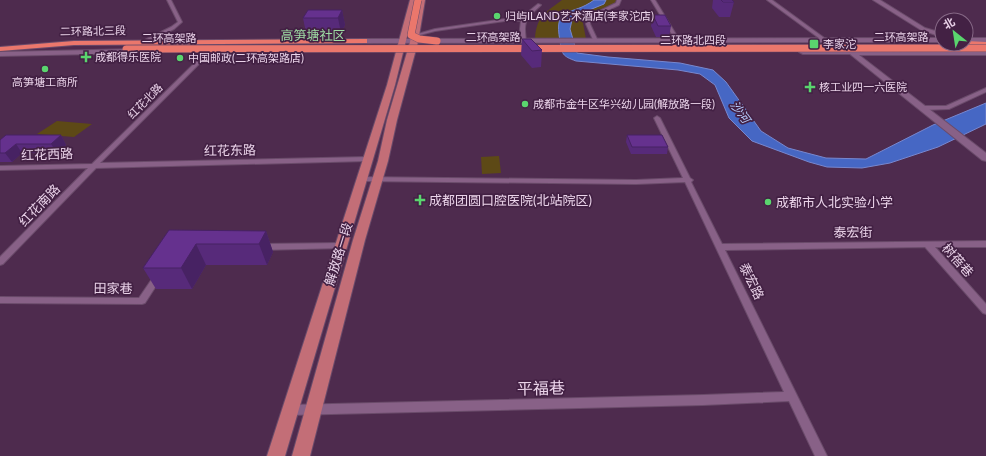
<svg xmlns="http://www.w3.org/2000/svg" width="986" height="456" font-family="Lato,'Noto Sans SC',sans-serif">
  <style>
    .green { fill: #5d4916 }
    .water { fill: #4667c4; stroke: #7787cf }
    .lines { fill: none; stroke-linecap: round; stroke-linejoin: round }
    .street-casing { stroke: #6a4b6a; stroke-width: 2 }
    .secondary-casing { stroke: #6a4b6a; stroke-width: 2 }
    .primary-casing { stroke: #6a4b6a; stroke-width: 2 }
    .highway-casing { stroke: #6a4b6a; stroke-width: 2 }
    .street { fill: #886187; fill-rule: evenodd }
    .secondary { fill: #886187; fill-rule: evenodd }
    .primary { fill: #c36e77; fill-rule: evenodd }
    .highway { fill: #eb776c; fill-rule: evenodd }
    .highway-bridge-casing { stroke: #6a4b6a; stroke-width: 8; stroke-linecap: butt }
    .highway-bridge { stroke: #eb776c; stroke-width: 7 }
    .wall { fill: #572a7a }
    .shaded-wall { fill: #472263 }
    .building { fill: #65318e; stroke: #472263 }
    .poi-dot { fill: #5ad56e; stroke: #432144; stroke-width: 1.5 }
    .labels { text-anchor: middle; stroke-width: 3.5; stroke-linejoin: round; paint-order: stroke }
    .far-poi-label { font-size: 11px; fill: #ead3e9; stroke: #432144; text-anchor: start }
    .far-street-label { font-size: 11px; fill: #ead3e9; stroke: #432144 }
    .far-water-label { font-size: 12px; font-style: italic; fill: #b8cdfd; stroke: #432144 }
    .far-quarter-label { font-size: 13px; fill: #9fdda4; stroke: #432144 }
    .street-label { font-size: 13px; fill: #ead3e9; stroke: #432144 }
    .poi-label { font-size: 13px; fill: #ead3e9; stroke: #432144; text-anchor: start }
    .near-street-label { font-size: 16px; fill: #ead3e9; stroke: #432144 }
  </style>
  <rect width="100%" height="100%" fill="#4e2b4e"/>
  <g class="green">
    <path d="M562,0H616L615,3L584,17L583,23L586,39H535C536,17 546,12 562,0Z"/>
    <polygon points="57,121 92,124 74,137 37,134"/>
    <polygon points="499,156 501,173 482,174 481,157"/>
  </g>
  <path class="water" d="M594,0H606L604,4L582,13L572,20L570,29L577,53L608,57L680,63L713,70L726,82L761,131L788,148L826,158L866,159L933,125L986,103V124L938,147L890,163L862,168L827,167L809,162L752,141L729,118L715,85L700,74L678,70L576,61C562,56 562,54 560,41C553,4 572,17 594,0Z"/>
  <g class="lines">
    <defs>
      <g id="street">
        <polygon points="167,0 171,0 182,22 174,29 149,42 145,42 145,40 171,27 178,22"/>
        <polygon points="617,0 621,0 619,5 591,18 590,24 598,41 594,42 586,24 587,17 616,3"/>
        <polygon points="651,0 655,0 680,41 680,42 676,41"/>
        <polygon points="767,0 772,0 827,40 823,41"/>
        <path d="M538,4L541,5C533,13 525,17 525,29C525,34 526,39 526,43L522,42L520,29L521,21L511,20L435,31L416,36L414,35L435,29L511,18L522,19L528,12Z"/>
        <polygon points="208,50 212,51 100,163 367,157 370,159 367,161 96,168 3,264 0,265 0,257 88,168 0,170 0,166 92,164"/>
        <polygon points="986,88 986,92 949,109 923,110 920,108 923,106 946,106"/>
        <polygon points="657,116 660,118 690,178 693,180 691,182 722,244 986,241 986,247 935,247 986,304 986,314 983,313 925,247 725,250 827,456 815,456 789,401 703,405 290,415 286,414 284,410 286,406 290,405 703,395 784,392 685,182 636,184 361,181 357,179 361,177 636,180 683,178 654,118"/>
        <polygon points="340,243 344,246 343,248 261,250 257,247 261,244"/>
        <polygon points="159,272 162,273 163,275 145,303 142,304 0,303 0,297 139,298 156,273"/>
      </g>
      <g id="secondary">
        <polygon points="873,0 880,0 925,28 942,33 942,37 921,30"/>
        <polygon points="942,38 942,42 351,43 347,41 351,39"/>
        <rect x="966" y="38" width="20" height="4"/>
        <polygon points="139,49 142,49 142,53 0,56 0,52"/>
        <polygon points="850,49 853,50 986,51 986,55 859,55 986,153 986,161 982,160 850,54 803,54 799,52 803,50"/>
      </g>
      <g id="primary">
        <polygon points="410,0 416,0 395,85 285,456 267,456 387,85"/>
        <polygon points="419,0 425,0 418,42 397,120 388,161 365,240 310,456 292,456 353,240 378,161 387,120 410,42"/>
      </g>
      <g id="highway">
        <polygon points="364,39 367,39 367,43 74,45 0,51 0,47 74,41"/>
        <polygon points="966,41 986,42 986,46 963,45 966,44"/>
      </g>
    </defs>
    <use href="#street" class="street-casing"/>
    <use href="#secondary" class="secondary-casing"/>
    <use href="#primary" class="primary-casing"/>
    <use href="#highway" class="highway-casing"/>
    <use href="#street" class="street"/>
    <use href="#secondary" class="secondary"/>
    <use href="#primary" class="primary"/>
    <use href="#highway" class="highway"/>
    <defs>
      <g id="highway-bridge">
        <polyline points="418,0 411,35 419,39 437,41"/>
        <polyline points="126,49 986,48"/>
      </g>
    </defs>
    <use href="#highway-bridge" class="highway-bridge-casing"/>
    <use href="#highway-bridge" class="highway-bridge"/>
  </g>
  <g class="wall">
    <polygon points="713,0 732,0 734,2 730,17 719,17 712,8"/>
    <polygon points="342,10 345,25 341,33 306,33 303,18"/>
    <polygon points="653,15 671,26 669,37 656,37 651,26"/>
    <polygon points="522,39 542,50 541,67 532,68 521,55"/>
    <polygon points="61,135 66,145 57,153 22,153 12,162 0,162 0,140"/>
    <polygon points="627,135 668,147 667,154 631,154 626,142"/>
    <polygon points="169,230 266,231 273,252 267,265 206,265 192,289 156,289 143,268"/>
  </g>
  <g class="shaded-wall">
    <polygon points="342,10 345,25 341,33 338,18"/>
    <polygon points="61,135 66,145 57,153 51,144"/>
    <polygon points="16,144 22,153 12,162 5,153"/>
    <polygon points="266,231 273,252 267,265 259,244"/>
    <polygon points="196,244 206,265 192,289 181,268"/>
  </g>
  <g class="building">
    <polygon points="721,0 732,0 734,2 723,2"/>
    <polygon points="308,10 342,10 338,18 303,18"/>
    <polygon points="653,15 665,15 671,26 658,26"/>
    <polygon points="522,39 531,39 542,50 532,51"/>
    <polygon points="6,135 61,135 51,144 16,144 5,153 0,153 0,140"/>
    <polygon points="627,135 662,135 668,147 632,147"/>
    <polygon points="169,230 266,231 259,244 196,244 181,268 143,268"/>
  </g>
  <g class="poi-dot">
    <circle cx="497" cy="16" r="4"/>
    <rect x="809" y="39" width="10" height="10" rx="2"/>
    <path d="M84 51h4v4h4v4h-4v4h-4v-4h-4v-4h4z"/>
    <circle cx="180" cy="58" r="4"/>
    <circle cx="45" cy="69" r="4"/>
    <path d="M808 81h4v4h4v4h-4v4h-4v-4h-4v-4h4z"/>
    <circle cx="525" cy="104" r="4"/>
    <path d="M418 194h4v4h4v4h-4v4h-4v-4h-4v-4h4z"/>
    <circle cx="768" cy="202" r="4"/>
  </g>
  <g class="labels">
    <g class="far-poi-label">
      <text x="505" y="20">归屿ILAND艺术酒店(李家沱店)</text>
      <text x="823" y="48">李家沱</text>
      <text x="95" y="61">成都得乐医院</text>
      <text x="188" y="62">中国邮政(二环高架路店)</text>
      <text x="45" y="86" text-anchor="middle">高笋塘工商所</text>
      <text x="819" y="91">核工业四一六医院</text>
      <text x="533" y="108">成都市金牛区华兴幼儿园(解放路一段)</text>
    </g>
    <g class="far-street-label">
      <text transform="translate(93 31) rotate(-1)" y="4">二环路北三段</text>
      <text x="493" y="41">二环高架路</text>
      <text x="901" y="41">二环高架路</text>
      <text x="169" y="42">二环高架路</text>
      <text x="693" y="44">二环路北四段</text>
      <text transform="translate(145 101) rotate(-45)" y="4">红花北路</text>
    </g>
    <g class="far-water-label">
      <text transform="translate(740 112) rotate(54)" y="4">沙河</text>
    </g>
    <g class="far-quarter-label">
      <text x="313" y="40">高笋塘社区</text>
    </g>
    <g class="street-label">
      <text transform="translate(230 150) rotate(-1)" y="5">红花东路</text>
      <text transform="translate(47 154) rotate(-2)" y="5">红花西路</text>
      <text transform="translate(39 205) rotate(-46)" y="5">红花南路</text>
      <text transform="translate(853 232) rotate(-1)" y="5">泰宏街</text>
      <text transform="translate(338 254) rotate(-73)" y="5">解放路一段</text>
      <text transform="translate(958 260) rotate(48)" y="5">树蓓巷</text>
      <text transform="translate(752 281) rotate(64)" y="5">泰宏路</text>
      <text transform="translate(113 288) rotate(1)" y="5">田家巷</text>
    </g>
    <g class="poi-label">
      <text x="429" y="205">成都团圆口腔医院(北站院区)</text>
      <text x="776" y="207">成都市人北实验小学</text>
    </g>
    <g class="near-street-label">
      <text transform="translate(541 388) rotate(-1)" y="6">平福巷</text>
    </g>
  </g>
  <g transform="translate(954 32) rotate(330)"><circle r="19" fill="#432144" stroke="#866886"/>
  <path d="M0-3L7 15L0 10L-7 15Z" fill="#5ad56e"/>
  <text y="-6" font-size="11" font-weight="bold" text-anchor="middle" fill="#ead3e9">北</text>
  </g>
</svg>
